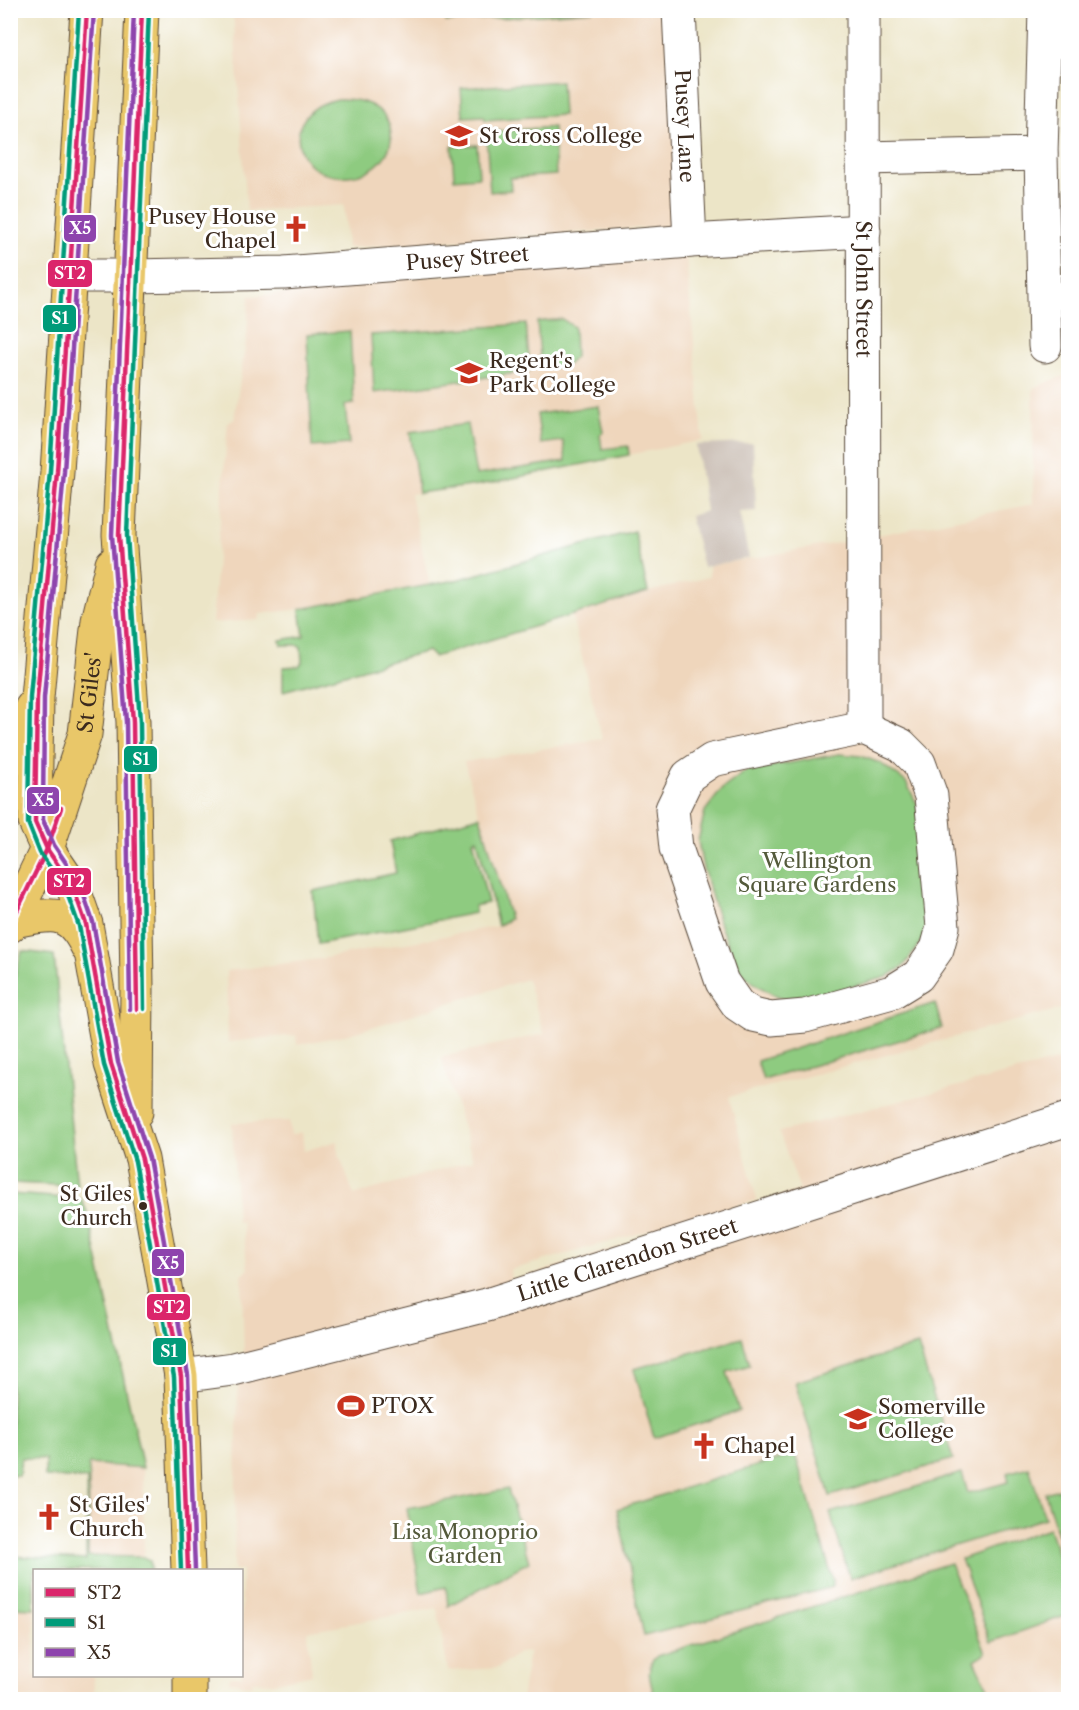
<svg xmlns="http://www.w3.org/2000/svg" width="1079" height="1710" font-family="'Libre Caslon Text',serif">
  <style>
    .built { fill: #efd6bc }
    .industrial { fill: #cdc2b9 }
    .green { fill: #8ecb80; stroke: #647a4f; stroke-width: 1.5 }
    .lines { fill: none; stroke-linecap: round; stroke-linejoin: round }
    .minor-casing { stroke: #564637; stroke-width: 35 }
    .major-casing { stroke: #564637; stroke-width: 35 }
    .minor { stroke: #fff; stroke-width: 33 }
    .major { stroke: #e9c769; stroke-width: 33 }
    .bus-1-casing { stroke: #fff; stroke-width: 9 }
    .bus-2-casing { stroke: #fff; stroke-width: 9 }
    .bus-3-casing { stroke: #fff; stroke-width: 9 }
    .bus-1 { stroke: #db256b; stroke-width: 4.5 }
    .bus-2 { stroke: #009b79; stroke-width: 4.5 }
    .bus-3 { stroke: #8e44ad; stroke-width: 4.5 }
    .bus-dot { fill: #3b2a1e; stroke: #fff; stroke-width: 2 }
    .labels { text-anchor: middle; stroke-width: 6; stroke-linejoin: round; paint-order: stroke }
    .bus-label { font-size: 20px; fill: #3b2a1e; stroke: #fff; text-anchor: end }
    .street-label { font-size: 21px; fill: #3b2a1e; stroke: #fff }
    .poi-label { font-size: 21px; fill: #3b2a1e; stroke: #fff; text-anchor: start }
    .park-label { font-size: 21px; fill: #545a3b; stroke: #fff }
    .line-badge { stroke: #fff; stroke-width: 2 }
    .badge-label { font-size: 16px; text-anchor: middle; font-weight: bold; fill: #fff }
  </style>
  <rect width="100%" height="100%" fill="#fff"/>
  <filter id="ink" filterUnits="userSpaceOnUse"><feTurbulence type="fractalNoise" baseFrequency=".0167" numOctaves="2"/><feDisplacementMap in="SourceGraphic" scale="12" xChannelSelector="R" yChannelSelector="G"/><feConvolveMatrix kernelMatrix="1 2 1 2 8 2 1 2 1" color-interpolation-filters="sRGB"/></filter>
  <filter id="wash" filterUnits="userSpaceOnUse"><feTurbulence type="fractalNoise" baseFrequency=".008" numOctaves="4" result="noise"/><feDisplacementMap in="SourceGraphic" scale="24" xChannelSelector="R" yChannelSelector="G"/><feGaussianBlur stdDeviation="1.35" result="paint"/><feColorMatrix in="noise" values="0 0 0 0 0 0 0 0 0 0 0 0 0 0 0 0 0 1.4 0 .05"/><feComposite in="paint" operator="in"/></filter>
  <g filter="url(#wash)">
    <rect width="100%" height="100%" fill="#ece5c7"/>
    <g class="built">
      <polygon points="233,11 665,11 685,225 347,248 344,205 247,211"/>
      <polygon points="686,257 703,440 479,485 410,494 430,585 300,609 260,614 258,620 212,623 228,421 234,420 247,334 249,296 280,294 369,281"/>
      <polygon points="1068,374 1068,1007 729,1097 757,1200 510,1270 511,1281 800,1190 779,1132 1068,1058 1068,1699 521,1699 529,1652 518,1653 498,1668 448,1671 437,1608 307,1631 312,1674 273,1683 253,1681 252,1686 229,1682 230,1676 242,1676 242,1570 234,1570 238,1385 244,1355 242,1274 248,1270 242,1222 237,1222 232,1123 289,1121 291,1135 302,1132 304,1151 337,1141 340,1157 354,1195 473,1160 441,1057 544,1034 527,979 349,1034 297,1045 296,1035 228,1042 226,971 320,959 498,926 510,919 464,762 602,739 572,616 648,592 709,577 709,566 843,542 1033,504 1033,388"/>
      <polygon points="89,1464 143,1468 144,1557 88,1556"/>
      <polygon points="10,1607 34,1608 34,1676 93,1676 95,1699 11,1699"/>
    </g>
    <polygon class="industrial" points="753,443 756,511 739,512 749,558 703,567 690,516 706,511 696,445"/>
    <g class="green">
      <polygon points="444,11 444,10 593,11 446,22"/>
      <polygon points="561,81 563,115 485,120 484,116 463,117 461,88"/>
      <path d="M338,99C408,96 406,170 349,176C292,182 276,111 338,99Z"/>
      <polygon points="553,127 556,175 510,178 511,190 490,192 486,132"/>
      <polygon points="477,145 479,177 454,179 452,146"/>
      <polygon points="562,319 574,327 575,357 566,366 541,368 537,322"/>
      <polygon points="526,324 530,371 374,393 371,335"/>
      <polygon points="350,331 354,404 345,405 349,444 312,447 307,334"/>
      <polygon points="598,406 603,432 600,435 602,449 628,446 629,455 479,485 419,493 410,432 467,424 476,475 566,461 563,441 541,444 537,414"/>
      <polygon points="634,531 648,592 434,657 428,651 283,691 283,667 299,666 302,662 301,647 298,645 281,645 280,640 304,636 300,609 456,580"/>
      <polygon points="839,754 861,756 880,763 906,782 918,806 927,917 925,936 904,966 887,977 796,1002 772,994 755,984 739,970 721,928 703,868 698,841 705,811 722,789 746,771"/>
      <polygon points="480,816 510,919 498,926 477,839 473,840 488,903 474,906 475,913 318,944 313,891 396,873 390,841"/>
      <polygon points="22,951 54,955 77,1186 11,1183 11,989"/>
      <polygon points="935,1003 942,1028 763,1080 757,1061"/>
      <polygon points="11,1194 81,1199 88,1214 143,1468 89,1464 88,1556 144,1557 150,1560 151,1570 34,1570 34,1608 11,1607 11,1556 86,1560 87,1479 45,1477 45,1459 21,1458 19,1475 11,1475"/>
      <polygon points="742,1338 750,1365 727,1372 739,1411 654,1438 634,1369"/>
      <polygon points="918,1345 953,1459 830,1496 795,1382"/>
      <polygon points="795,1454 833,1580 833,1587 644,1636 617,1509"/>
      <polygon points="1029,1467 1045,1518 850,1578 830,1513 962,1473 968,1493 1009,1482 1007,1473"/>
      <polygon points="508,1489 529,1562 448,1606 446,1587 421,1593 407,1508"/>
      <polygon points="1059,1489 1068,1519 1068,1567 1045,1493"/>
      <polygon points="1049,1528 1068,1585 1068,1615 991,1642 961,1559"/>
      <path d="M950,1563L986,1653L975,1660L993,1699H655C652,1685 643,1667 657,1656Z"/>
    </g>
  </g>
  <g filter="url(#ink)">
    <g class="lines">
      <defs>
        <g id="minor">
          <path id="s1" d="M679,10L690,241"/>
          <path id="s2" d="M863,10L864,728"/>
          <polyline points="864,158 1041,154"/>
          <path id="s3" d="M70,276H131L284,273L690,241L864,231"/>
          <polyline points="1045,346 1041,154 1045,10"/>
          <polygon points="864,728 901,745 919,763 931,796 943,927 937,949 918,976 892,992 805,1016 771,1019 753,1015 738,1005 722,982 676,848 672,809 688,776 712,760"/>
          <path id="s4" d="M181,1376L233,1369L487,1305L1068,1119"/>
        </g>
        <g id="major">
          <polyline points="87,10 57,472 37,698 35,822 47,849 73,887 86,924 111,1064 142,1159 181,1376 188,1570"/>
          <polyline points="10,760 15,737 32,707"/>
          <path d="M13,921C53,914 68,907 88,948"/>
          <path id="s5" d="M10,926L47,849L85,734L98,621L112,564"/>
          <polyline points="136,1112 137,988 133,722 119,535 142,10"/>
          <polyline points="190,1676 190,1700"/>
        </g>
      </defs>
      <use href="#minor" class="minor-casing"/>
      <use href="#major" class="major-casing"/>
      <use href="#minor" class="minor"/>
      <use href="#major" class="major"/>
      <defs>
        <g id="bus-1">
          <polyline points="87,10 57,472 37,698 35,822 47,849 73,887 86,924 111,1064 142,1159 181,1376 188,1570"/>
          <polyline points="10,925 47,849 61,808"/>
          <polyline points="137,1009 133,722 119,535 142,10"/>
        </g>
        <g id="bus-2">
          <polyline points="79,10 50,471 30,697 28,823 40,853 66,890 79,926 104,1065 135,1161 174,1377 181,1570"/>
          <polyline points="144,1009 140,722 127,535 149,10"/>
        </g>
        <g id="bus-3">
          <polyline points="94,10 64,472 44,698 43,820 54,845 80,884 93,922 118,1062 149,1158 188,1375 195,1570"/>
          <polyline points="130,1009 126,722 112,535 134,10"/>
        </g>
      </defs>
      <use href="#bus-1" class="bus-1-casing"/>
      <use href="#bus-2" class="bus-2-casing"/>
      <use href="#bus-3" class="bus-3-casing"/>
      <use href="#bus-1" class="bus-1"/>
      <use href="#bus-2" class="bus-2"/>
      <use href="#bus-3" class="bus-3"/>
    </g>
  </g>
  <defs>
    <symbol id="university-bare" viewBox="-9 -9 18 18"><path d="M0-5L7-2L0 1L-7-2ZM-4 1L0 2.5L4 1V4Q0 6-4 4Z" fill="#c8321e" stroke="#fff" stroke-width="2.5" paint-order="stroke"/></symbol>
    <symbol id="church-bare" viewBox="-9 -9 18 18"><path d="M-1.2-6h2.4v3.5h3.3v2.4h-3.3V6h-2.4V-.1h-3.3v-2.4h3.3Z" fill="#c8321e" stroke="#fff" stroke-width="2.5" paint-order="stroke"/></symbol>
    <symbol id="stadium-bare" viewBox="-9 -9 18 18"><path d="M0-5a6.5 5 0 1 0 0 10a6.5 5 0 1 0 0-10ZM-3.5-1.8h7v3.6h-7Z" fill="#c8321e" stroke="#fff" stroke-width="2.5" paint-order="stroke"/></symbol>
  </defs>
  <g fill-rule="evenodd">
    <use href="#university-bare" x="440" y="117" width="38" height="38"/>
    <use href="#church-bare" x="277" y="210" width="38" height="38"/>
    <use href="#university-bare" x="450" y="354" width="38" height="38"/>
    <use href="#stadium-bare" x="332" y="1387" width="38" height="38"/>
    <use href="#university-bare" x="839" y="1400" width="38" height="38"/>
    <use href="#church-bare" x="685" y="1427" width="38" height="38"/>
    <use href="#church-bare" x="30" y="1498" width="38" height="38"/>
  </g>
  <circle class="bus-dot" cx="143" cy="1206" r="5"/>
  <g class="labels">
    <g class="bus-label">
      <text x="132" y="1201">St Giles<tspan x="132" dy="24">Church</tspan></text>
    </g>
    <g class="street-label">
      <text dy="7" stroke="none"><textPath href="#s1" startOffset="116">Pusey Lane</textPath></text>
      <text dy="7" stroke="none"><textPath href="#s3" startOffset="398">Pusey Street</textPath></text>
      <text dy="7" stroke="none"><textPath href="#s2" startOffset="279">St John Street</textPath></text>
      <text dy="7" stroke="none"><textPath href="#s5" startOffset="248">St Giles'</textPath></text>
      <text dy="7" stroke="none"><textPath href="#s4" startOffset="462">Little Clarendon Street</textPath></text>
    </g>
    <g class="poi-label">
      <text x="479" y="143">St Cross College</text>
      <text x="276" y="224" text-anchor="end">Pusey House<tspan x="276" dy="24">Chapel</tspan></text>
      <text x="489" y="368">Regent's<tspan x="489" dy="24">Park College</tspan></text>
      <text x="371" y="1413">PTOX</text>
      <text x="878" y="1414">Somerville<tspan x="878" dy="24">College</tspan></text>
      <text x="724" y="1453">Chapel</text>
      <text x="69" y="1512">St Giles'<tspan x="69" dy="24">Church</tspan></text>
    </g>
    <g class="park-label">
      <text x="817" y="868">Wellington<tspan x="817" dy="24">Square Gardens</tspan></text>
      <text x="465" y="1539">Lisa Monoprio<tspan x="465" dy="24">Garden</tspan></text>
    </g>
  </g>
  <g class="line-badge">
    <rect x="63" y="214" width="34" height="29" rx="6" fill="#8e44ad"/>
    <rect x="47" y="259" width="46" height="29" rx="6" fill="#db256b"/>
    <rect x="42" y="304" width="35" height="29" rx="6" fill="#009b79"/>
    <rect x="123" y="745" width="35" height="28" rx="6" fill="#009b79"/>
    <rect x="26" y="786" width="34" height="29" rx="6" fill="#8e44ad"/>
    <rect x="46" y="867" width="46" height="29" rx="6" fill="#db256b"/>
    <rect x="151" y="1248" width="34" height="29" rx="6" fill="#8e44ad"/>
    <rect x="146" y="1293" width="45" height="28" rx="6" fill="#db256b"/>
    <rect x="152" y="1337" width="35" height="29" rx="6" fill="#009b79"/>
  </g>
  <g class="badge-label">
    <text x="80" y="234">X5</text>
    <text x="70" y="279">ST2</text>
    <text x="60" y="324">S1</text>
    <text x="141" y="765">S1</text>
    <text x="43" y="806">X5</text>
    <text x="69" y="887">ST2</text>
    <text x="168" y="1269">X5</text>
    <text x="169" y="1313">ST2</text>
    <text x="169" y="1357">S1</text>
  </g>
  <rect width="1079" height="1710" fill="none" stroke="#fff" stroke-width="36"/>
  <rect x="33" y="1569" width="210" height="108" fill="#ffffff" stroke="#b1aaa5" stroke-width="1.5"/>
  <rect x="45" y="1588" width="30" height="9" fill="#db256b" stroke="#b1aaa5" stroke-width="1.5"/>
  <text x="87" y="1599" font-size="18" fill="#3b2a1e">ST2</text>
  <rect x="45" y="1618" width="30" height="9" fill="#009b79" stroke="#b1aaa5" stroke-width="1.5"/>
  <text x="87" y="1629" font-size="18" fill="#3b2a1e">S1</text>
  <rect x="45" y="1648" width="30" height="9" fill="#8e44ad" stroke="#b1aaa5" stroke-width="1.5"/>
  <text x="87" y="1659" font-size="18" fill="#3b2a1e">X5</text>
</svg>
